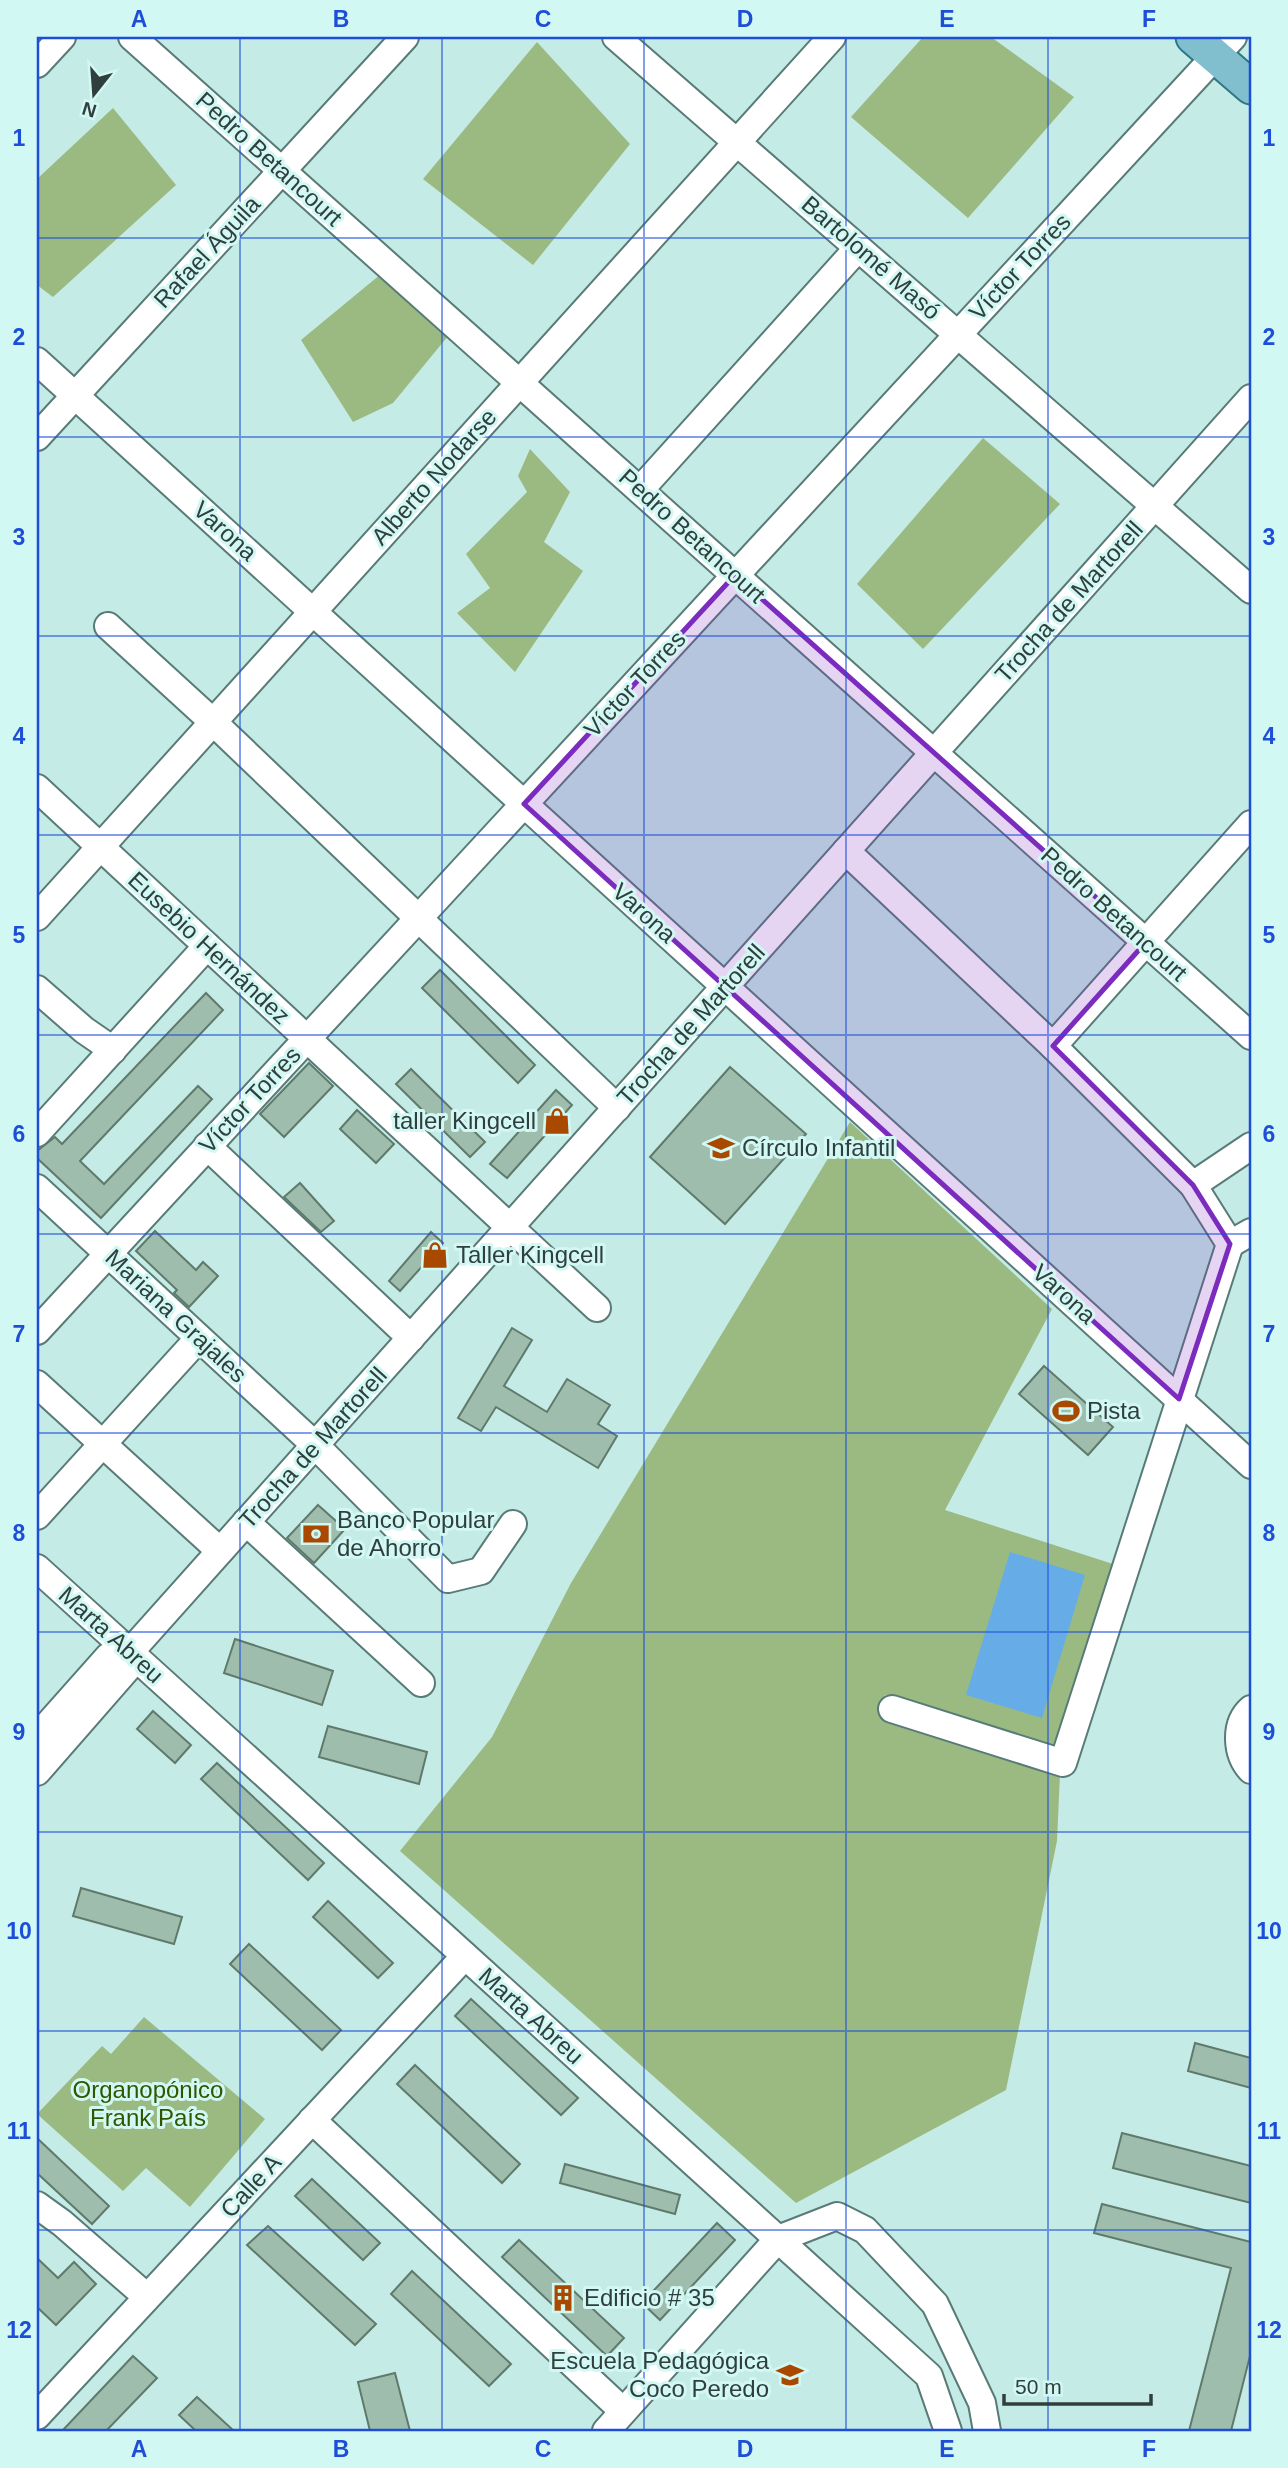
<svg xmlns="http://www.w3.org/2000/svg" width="1288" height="2468" font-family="Helvetica,sans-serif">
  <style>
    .green { fill: #9aba82 }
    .water { fill: #66ade8 }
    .building { fill: #9fbdac; stroke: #5f7a6b; stroke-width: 2 }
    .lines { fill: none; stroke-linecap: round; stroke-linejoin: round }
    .minor-casing { stroke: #587b77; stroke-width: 30 }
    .major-casing { stroke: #2e7786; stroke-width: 37 }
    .minor { stroke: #fff; stroke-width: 26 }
    .major { stroke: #81bfce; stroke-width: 33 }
    .marked { fill: #7b2cbf; fill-opacity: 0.2; stroke: #7b2cbf; stroke-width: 5; stroke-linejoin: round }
    .grid { fill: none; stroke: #1d4ed8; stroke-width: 2; stroke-opacity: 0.55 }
    .labels { text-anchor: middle; stroke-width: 6; stroke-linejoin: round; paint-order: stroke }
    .street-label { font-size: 24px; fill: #303f3d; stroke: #d2f8f4 }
    .poi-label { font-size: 24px; fill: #303f3d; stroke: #d2f8f4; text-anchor: start }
    .park-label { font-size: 24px; fill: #315600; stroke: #d2f8f4 }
    .neatline { fill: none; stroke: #1d4ed8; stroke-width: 2.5 }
    .grid-label { font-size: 23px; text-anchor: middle; font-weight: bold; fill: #1d4ed8 }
  </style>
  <rect width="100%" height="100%" fill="#c5ebe7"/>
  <g class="green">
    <polygon points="923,37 991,37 1074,97 968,218 851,117"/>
    <polygon points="537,42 630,144 533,265 423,179"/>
    <polygon points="113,108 176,185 53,297 37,285 37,179"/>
    <polygon points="387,269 453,330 393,403 353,422 301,340"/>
    <polygon points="983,438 1060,504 923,649 857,584"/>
    <polygon points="530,449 570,492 544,542 583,571 515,672 457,613 490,588 466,554 527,492 518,476"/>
    <polygon points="850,1122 1052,1309 945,1510 1113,1564 1054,1749 885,1695 879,1714 1060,1774 1057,1841 1006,2090 796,2203 400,1851 492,1737 571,1583"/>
    <polygon points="144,2017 265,2119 190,2207 146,2168 123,2191 37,2114 102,2046 111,2054"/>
  </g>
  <polygon class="water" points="1010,1552 1085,1575 1042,1718 966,1695"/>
  <g class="building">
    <polygon points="440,970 535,1065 518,1083 422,988"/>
    <polygon points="206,993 223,1010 80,1161 104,1184 198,1086 212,1099 101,1218 37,1158 37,1151 55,1137 62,1144"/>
    <polygon points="309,1063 333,1086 284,1137 260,1114"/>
    <polygon points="730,1067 806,1134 725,1224 650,1157"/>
    <polygon points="411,1069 485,1142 470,1157 396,1084"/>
    <polygon points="556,1090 572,1105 507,1178 490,1164"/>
    <polygon points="357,1110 394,1144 376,1163 340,1129"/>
    <polygon points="300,1183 334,1221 321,1232 284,1197"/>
    <polygon points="155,1231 196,1270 203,1262 218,1276 189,1307 174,1293 177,1290 136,1251"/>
    <polygon points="431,1232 443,1243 400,1291 389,1281"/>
    <polygon points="512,1328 532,1340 504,1386 547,1412 567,1379 610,1405 598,1424 617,1436 598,1468 496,1407 481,1431 458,1418"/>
    <polygon points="1044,1366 1113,1427 1088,1455 1019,1394"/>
    <polygon points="318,1505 345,1529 314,1563 287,1538"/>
    <polygon points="235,1639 333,1671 322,1705 224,1673"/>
    <polygon points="153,1711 191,1745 175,1763 137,1729"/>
    <polygon points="328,1726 427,1752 419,1784 319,1757"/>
    <polygon points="217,1763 324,1863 308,1880 201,1779"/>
    <polygon points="81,1888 182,1917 174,1944 73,1916"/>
    <polygon points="328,1901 393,1963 378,1978 313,1917"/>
    <polygon points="249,1944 341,2030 322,2050 230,1964"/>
    <polygon points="471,1999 578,2098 561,2115 455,2016"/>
    <polygon points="1195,2043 1251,2058 1251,2088 1188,2071"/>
    <polygon points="415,2065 520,2164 502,2183 397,2084"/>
    <polygon points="1122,2133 1251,2166 1251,2203 1113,2168"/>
    <polygon points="37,2138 109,2206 92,2224 37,2173"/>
    <polygon points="565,2164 680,2195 675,2214 560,2183"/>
    <polygon points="312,2179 380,2243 363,2260 295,2196"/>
    <polygon points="1102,2204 1251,2242 1251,2352 1231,2431 1189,2431 1231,2268 1094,2233"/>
    <polygon points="717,2223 735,2240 660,2320 642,2303"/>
    <polygon points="268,2226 376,2324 355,2345 247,2245"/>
    <polygon points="519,2240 624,2338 607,2356 502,2257"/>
    <polygon points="37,2258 58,2278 74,2262 96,2284 56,2325 37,2307"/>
    <polygon points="412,2271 511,2364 489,2386 391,2294"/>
    <polygon points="133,2356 157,2378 106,2431 62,2431"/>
    <polygon points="395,2373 410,2431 370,2431 358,2382"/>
    <polygon points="197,2397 234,2431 196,2431 179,2415"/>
  </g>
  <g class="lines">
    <defs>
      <g id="minor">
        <polyline points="132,37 1251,1036"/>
        <polyline points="616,37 1251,590"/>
        <polyline points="37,64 62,37"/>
        <polyline points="37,361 1251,1465"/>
        <polyline points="37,437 405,37"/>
        <polyline points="640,490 858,248"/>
        <polyline points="108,626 213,722 617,1108"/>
        <polyline points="37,788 597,1308"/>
        <polyline points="846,851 1053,1046 1193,1185 1230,1244 1063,1763 892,1709"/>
        <polyline points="37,917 832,37"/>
        <polyline points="37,989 84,1030 113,1050"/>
        <polyline points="1053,1046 1251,824"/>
        <polyline points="37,1133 207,946"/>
        <polyline points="207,1146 411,1338"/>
        <polyline points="1193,1185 1251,1146"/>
        <polyline points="37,1188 315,1445 448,1579 481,1571 513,1524"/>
        <polyline points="1230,1244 1251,1232"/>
        <polyline points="37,1331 1233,37"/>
        <polyline points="37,1384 220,1551"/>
        <polyline points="37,1516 199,1338"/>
        <polyline points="246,1522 421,1683"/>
        <polyline points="37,1568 929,2376 948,2431"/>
        <path d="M1251,1709C1234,1724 1236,1754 1251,1770"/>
        <polyline points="37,1737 109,1656 130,1652"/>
        <polyline points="37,1772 127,1669 130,1652 1251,398"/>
        <polyline points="312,2120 623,2411"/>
        <polyline points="37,2205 62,2223 147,2297"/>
        <polyline points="37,2416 465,1956"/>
        <polyline points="606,2431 778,2239 837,2216 865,2230 935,2304 982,2403 987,2431"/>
      </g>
      <polyline id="major" points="1193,37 1251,87"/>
    </defs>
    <use href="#minor" class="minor-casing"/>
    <use href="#major" class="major-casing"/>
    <use href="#minor" class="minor"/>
    <use href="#major" class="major"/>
  </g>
  <path class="marked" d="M735,575L1146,942L1053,1046L1193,1185L1230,1244L1179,1399L524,804Z"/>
  <path class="grid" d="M240,37V2431M442,37V2431M644,37V2431M846,37V2431M1048,37V2431M37,238H1251M37,437H1251M37,636H1251M37,835H1251M37,1035H1251M37,1234H1251M37,1433H1251M37,1632H1251M37,1832H1251M37,2031H1251M37,2230H1251"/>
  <defs>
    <symbol id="shop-bare" viewBox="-9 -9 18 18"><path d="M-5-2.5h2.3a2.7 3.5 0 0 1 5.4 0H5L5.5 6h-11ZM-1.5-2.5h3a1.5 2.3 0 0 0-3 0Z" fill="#a94900" stroke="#d2f8f4" stroke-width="2.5" paint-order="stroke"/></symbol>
    <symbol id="school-bare" viewBox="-9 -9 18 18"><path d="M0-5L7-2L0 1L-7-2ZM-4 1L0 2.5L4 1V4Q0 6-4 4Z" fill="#a94900" stroke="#d2f8f4" stroke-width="2.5" paint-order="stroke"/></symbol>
    <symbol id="stadium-bare" viewBox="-9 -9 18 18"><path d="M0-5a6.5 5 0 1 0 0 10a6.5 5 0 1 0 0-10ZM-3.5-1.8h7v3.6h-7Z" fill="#a94900" stroke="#d2f8f4" stroke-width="2.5" paint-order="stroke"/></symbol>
    <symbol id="bank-bare" viewBox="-9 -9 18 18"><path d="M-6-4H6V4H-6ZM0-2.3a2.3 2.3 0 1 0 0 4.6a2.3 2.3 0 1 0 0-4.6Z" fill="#a94900" stroke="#d2f8f4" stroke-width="2.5" paint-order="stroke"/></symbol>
    <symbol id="building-bare" viewBox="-9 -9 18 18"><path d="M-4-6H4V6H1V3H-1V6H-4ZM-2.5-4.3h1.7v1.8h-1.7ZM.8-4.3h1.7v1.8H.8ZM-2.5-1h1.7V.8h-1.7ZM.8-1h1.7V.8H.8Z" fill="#a94900" stroke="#d2f8f4" stroke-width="2.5" paint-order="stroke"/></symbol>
  </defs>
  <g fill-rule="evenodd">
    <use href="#shop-bare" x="538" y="1102" width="38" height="38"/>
    <use href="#school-bare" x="702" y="1129" width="38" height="38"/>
    <use href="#shop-bare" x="416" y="1236" width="38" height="38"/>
    <use href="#stadium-bare" x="1047" y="1392" width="38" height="38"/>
    <use href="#bank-bare" x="297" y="1515" width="38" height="38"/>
    <use href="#building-bare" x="544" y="2279" width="38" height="38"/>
    <use href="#school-bare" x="771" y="2356" width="38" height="38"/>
  </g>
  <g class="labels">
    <g class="street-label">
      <text transform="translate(269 159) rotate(42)" y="8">Pedro Betancourt</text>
      <text transform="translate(207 252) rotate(-47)" y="8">Rafael Águila</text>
      <text transform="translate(871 258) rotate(41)" y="8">Bartolomé Masó</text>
      <text transform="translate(1020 267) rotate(-47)" y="8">Víctor Torres</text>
      <text transform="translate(434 477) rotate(-48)" y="8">Alberto Nodarse</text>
      <text transform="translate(225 531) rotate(42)" y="8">Varona</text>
      <text transform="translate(692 536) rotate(42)" y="8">Pedro Betancourt</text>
      <text transform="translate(1069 602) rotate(-48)" y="8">Trocha de Martorell</text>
      <text transform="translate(635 684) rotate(-47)" y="8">Víctor Torres</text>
      <text transform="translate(644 913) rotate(42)" y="8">Varona</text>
      <text transform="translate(1114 914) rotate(42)" y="8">Pedro Betancourt</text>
      <text transform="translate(209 948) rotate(43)" y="8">Eusebio Hernández</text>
      <text transform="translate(691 1025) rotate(-48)" y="8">Trocha de Martorell</text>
      <text transform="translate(250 1100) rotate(-47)" y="8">Víctor Torres</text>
      <text transform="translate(1064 1294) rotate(42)" y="8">Varona</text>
      <text transform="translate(176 1316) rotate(43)" y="8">Mariana Grajales</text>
      <text transform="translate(313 1448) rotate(-48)" y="8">Trocha de Martorell</text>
      <text transform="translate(111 1635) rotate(42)" y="8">Marta Abreu</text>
      <text transform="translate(531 2016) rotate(42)" y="8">Marta Abreu</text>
      <text transform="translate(251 2186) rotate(-47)" y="8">Calle A</text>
    </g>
    <g class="poi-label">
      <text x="536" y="1129" text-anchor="end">taller Kingcell</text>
      <text x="742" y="1156">Círculo Infantil</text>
      <text x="456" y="1263">Taller Kingcell</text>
      <text x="1087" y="1419">Pista</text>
      <text x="337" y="1528">Banco Popular<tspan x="337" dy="28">de Ahorro</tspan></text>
      <text x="584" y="2306">Edificio # 35</text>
      <text x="769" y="2369" text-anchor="end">Escuela Pedagógica<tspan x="769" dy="28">Coco Peredo</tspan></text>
    </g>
    <g class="park-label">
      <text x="148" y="2098">Organopónico<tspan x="148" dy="28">Frank País</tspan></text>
    </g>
  </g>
  <rect width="1288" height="2468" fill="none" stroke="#d2f8f4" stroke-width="77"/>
  <g transform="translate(94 94) rotate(197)" stroke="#d2f8f4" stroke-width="5" paint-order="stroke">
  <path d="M0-5L12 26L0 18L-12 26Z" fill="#303f3d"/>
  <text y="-10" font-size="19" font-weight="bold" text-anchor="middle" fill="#303f3d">N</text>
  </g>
  <path d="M1004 2394v10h147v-10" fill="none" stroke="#303f3d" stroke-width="3.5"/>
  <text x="1015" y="2394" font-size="21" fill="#303f3d" stroke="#d2f8f4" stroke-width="5" paint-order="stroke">50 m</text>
  <rect x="38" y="38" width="1212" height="2392" class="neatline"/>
  <g class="grid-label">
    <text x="139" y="27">A</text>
    <text x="341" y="27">B</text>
    <text x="543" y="27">C</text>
    <text x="745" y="27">D</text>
    <text x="947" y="27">E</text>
    <text x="1149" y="27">F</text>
    <text x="19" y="146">1</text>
    <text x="1269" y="146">1</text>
    <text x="19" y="345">2</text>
    <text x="1269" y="345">2</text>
    <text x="19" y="545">3</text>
    <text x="1269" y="545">3</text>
    <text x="19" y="744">4</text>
    <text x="1269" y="744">4</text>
    <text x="19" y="943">5</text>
    <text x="1269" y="943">5</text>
    <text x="19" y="1142">6</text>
    <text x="1269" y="1142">6</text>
    <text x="19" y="1342">7</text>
    <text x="1269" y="1342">7</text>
    <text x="19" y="1541">8</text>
    <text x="1269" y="1541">8</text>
    <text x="19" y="1740">9</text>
    <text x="1269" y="1740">9</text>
    <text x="19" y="1939">10</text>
    <text x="1269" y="1939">10</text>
    <text x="19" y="2139">11</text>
    <text x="1269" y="2139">11</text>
    <text x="19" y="2338">12</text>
    <text x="1269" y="2338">12</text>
    <text x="139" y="2457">A</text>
    <text x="341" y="2457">B</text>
    <text x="543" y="2457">C</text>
    <text x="745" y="2457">D</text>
    <text x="947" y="2457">E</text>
    <text x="1149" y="2457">F</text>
  </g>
</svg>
